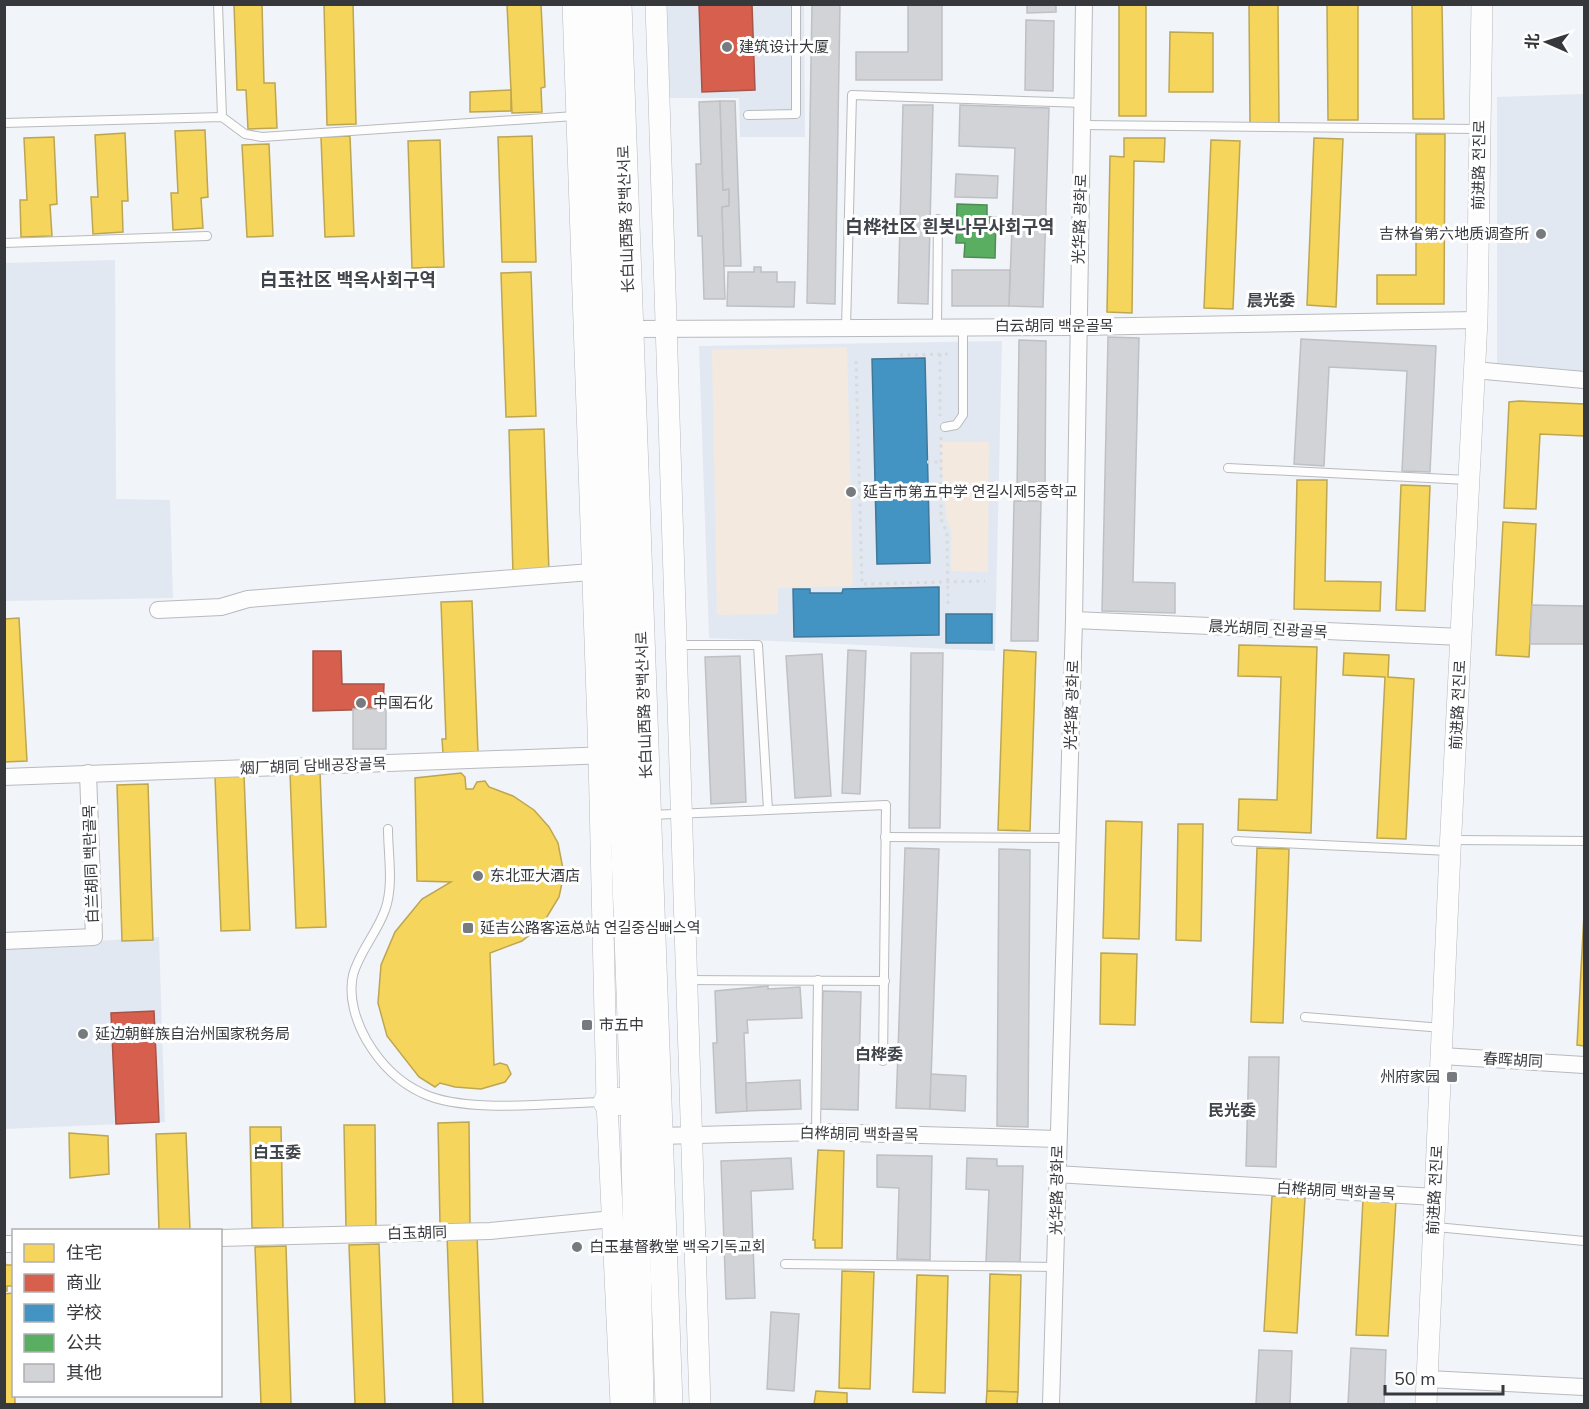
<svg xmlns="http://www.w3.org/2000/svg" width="1589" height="1409" font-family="'Nunito Sans','Noto Sans SC','Noto Sans KR',sans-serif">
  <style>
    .built { fill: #e2e8f2 }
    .green { fill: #f3e9de }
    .homes { fill: #f6d55c; stroke: #bca652; stroke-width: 1.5 }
    .shops { fill: #d6604d; stroke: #a65448; stroke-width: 1.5 }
    .schools { fill: #4393c3; stroke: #3f789a; stroke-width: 1.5 }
    .public { fill: #5aae61; stroke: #4f8b56; stroke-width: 1.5 }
    .building { fill: #d1d3d6; stroke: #bec0c4; stroke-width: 1.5 }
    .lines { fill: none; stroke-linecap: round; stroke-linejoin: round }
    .service-casing { stroke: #b8babe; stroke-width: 10 }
    .minor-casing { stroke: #b8babe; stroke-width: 18 }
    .tertiary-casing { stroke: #b8babe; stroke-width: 22 }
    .primary-casing { stroke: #b8babe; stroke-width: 28 }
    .path { stroke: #d9dadb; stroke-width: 3; stroke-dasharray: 3 4.5; stroke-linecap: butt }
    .service { stroke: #fdfdfe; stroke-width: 8 }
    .minor { stroke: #fdfdfe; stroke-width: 16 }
    .tertiary { stroke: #fdfdfe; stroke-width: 21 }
    .primary { stroke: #fdfdfe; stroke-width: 27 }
    .poi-dot { fill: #777a7e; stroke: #fff; stroke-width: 2 }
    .labels { text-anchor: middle; stroke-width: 6; stroke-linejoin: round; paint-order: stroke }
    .poi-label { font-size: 15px; fill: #36383c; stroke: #fff; text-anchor: start }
    .street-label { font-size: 15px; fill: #36383c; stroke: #fff }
    .neighbourhood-label { font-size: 16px; font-weight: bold; fill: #40454b; stroke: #fff }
    .quarter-label { font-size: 18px; font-weight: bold; fill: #40454b; stroke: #fff }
  </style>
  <rect width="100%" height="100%" fill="#f1f4f8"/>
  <g class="built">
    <polygon points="662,5 804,5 805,137 740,137 739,98 664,98"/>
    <polygon points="1584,94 1584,377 1497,370 1497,97"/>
    <polygon points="115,260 116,499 170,500 173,598 5,601 5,263"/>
    <polygon points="1002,341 995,651 709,638 699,346"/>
    <polygon points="159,937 165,1122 5,1129 4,947"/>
  </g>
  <g class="green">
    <polygon points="847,347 853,586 778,588 778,614 717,615 712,350"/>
    <polygon points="940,442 989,442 988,572 951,571 951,532 946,517"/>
  </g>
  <g class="homes">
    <polygon points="234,4 262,4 264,83 275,83 277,128 248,129 246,90 237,90"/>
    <polygon points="324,4 353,4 356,124 327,125"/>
    <polygon points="507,4 541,4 545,87 541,88 542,112 512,113"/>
    <rect x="1119" y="4" width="27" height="112"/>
    <polygon points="1249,4 1278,4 1279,125 1250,125"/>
    <polygon points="1327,4 1358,4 1358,120 1328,120"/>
    <polygon points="1412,4 1442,4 1444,119 1413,119"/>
    <polygon points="1170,32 1213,33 1213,92 1169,92"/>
    <polygon points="511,90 511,111 470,112 470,92"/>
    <polygon points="205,130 208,197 201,198 203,228 173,230 171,193 178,193 175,131"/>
    <polygon points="125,133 128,201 122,201 123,232 93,234 91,197 98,197 95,135"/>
    <polygon points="1416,134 1445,134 1444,304 1377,304 1377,275 1416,275"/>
    <polygon points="350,136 354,236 325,237 321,137"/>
    <polygon points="532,136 536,262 502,262 498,137"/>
    <polygon points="54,137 57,204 50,205 52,236 21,237 20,200 27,200 24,138"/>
    <polygon points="1124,138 1165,138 1164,162 1134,161 1132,313 1107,312 1110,156 1124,157"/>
    <polygon points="1314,138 1343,139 1336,307 1307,305"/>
    <polygon points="440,140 444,267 412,268 408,141"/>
    <polygon points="1211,140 1240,141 1233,309 1204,308"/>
    <polygon points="269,144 273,236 247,237 242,145"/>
    <polygon points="531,272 536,416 506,417 501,273"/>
    <polygon points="1519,401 1584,404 1584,436 1540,434 1536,509 1504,508 1509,402"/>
    <polygon points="544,429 549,573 513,574 509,430"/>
    <polygon points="1297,480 1327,480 1325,581 1381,582 1380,611 1294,609"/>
    <polygon points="1401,485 1430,486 1425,611 1396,610"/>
    <polygon points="1503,522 1536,524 1529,657 1496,655"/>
    <polygon points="472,601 478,752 443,754 442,739 446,739 441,602"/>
    <polygon points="19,618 27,761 4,762 4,619"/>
    <polygon points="1239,645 1317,647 1311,833 1238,830 1239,799 1277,800 1281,677 1238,676"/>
    <polygon points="1004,650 1036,652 1030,831 998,830"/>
    <polygon points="1344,653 1389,655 1388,677 1414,679 1406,839 1377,838 1385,677 1343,675"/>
    <polygon points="320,772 326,927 296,928 290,773"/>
    <polygon points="461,773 465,777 466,789 473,789 477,782 485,781 489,787 513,796 534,810 549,827 558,843 564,874 559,897 542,925 522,941 490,953 494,1065 500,1063 507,1065 511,1074 505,1082 481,1089 455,1087 440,1083 435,1087 419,1077 387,1036 378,1003 381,965 395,932 422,899 451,882 417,881 415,778"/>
    <polygon points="244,775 250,930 221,931 215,776"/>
    <polygon points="148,784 153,940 122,941 117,785"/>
    <polygon points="1106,821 1142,822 1139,939 1103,938"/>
    <polygon points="1178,824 1203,824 1201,941 1176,940"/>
    <polygon points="1257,848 1289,849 1283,1023 1251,1022"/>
    <polygon points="1584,914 1584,1046 1577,1045"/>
    <polygon points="1101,953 1137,954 1135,1025 1100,1024"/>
    <polygon points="469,1122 470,1224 440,1224 438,1123"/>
    <polygon points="344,1125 375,1125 376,1226 346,1227"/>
    <polygon points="250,1127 281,1127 283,1228 252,1228"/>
    <polygon points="69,1133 108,1136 109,1174 70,1178"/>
    <polygon points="186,1133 190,1230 159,1230 156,1134"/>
    <polygon points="818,1150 844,1151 842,1248 815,1248 815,1240 813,1240"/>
    <polygon points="1272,1196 1305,1198 1297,1333 1264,1331"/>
    <polygon points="1363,1199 1396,1201 1388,1336 1356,1335"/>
    <polygon points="477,1234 483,1404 453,1404 447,1235"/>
    <polygon points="379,1244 385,1404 355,1404 349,1245"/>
    <polygon points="286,1246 291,1404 261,1404 255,1247"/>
    <polygon points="4,1259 6,1265 14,1265 14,1286 7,1286 7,1291 4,1291"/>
    <polygon points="842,1271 874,1272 870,1389 839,1388"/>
    <polygon points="990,1274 1021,1275 1018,1392 987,1391"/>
    <polygon points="917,1275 948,1276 945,1393 913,1392"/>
    <polygon points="13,1293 15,1404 4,1404 4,1294"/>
    <polygon points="816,1391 847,1393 847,1404 814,1404"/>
    <polygon points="987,1391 1018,1392 1017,1404 986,1404"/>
  </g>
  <g class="shops">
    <polygon points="699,4 752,4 755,90 702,92"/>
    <polygon points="313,651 341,651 342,684 384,684 383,709 313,711"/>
    <polygon points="154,1011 159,1122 116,1124 111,1013"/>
  </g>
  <g class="schools">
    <polygon points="925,358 930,563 877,564 872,359"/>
    <polygon points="939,587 939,635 794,637 793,589 810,589 810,593 842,593 843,589"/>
    <rect x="946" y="614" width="46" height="29"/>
  </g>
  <polygon class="public" points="957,204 987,205 987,217 996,217 995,258 964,257 965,243 956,243"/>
  <g class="building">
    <polygon points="812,4 840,4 835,304 807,303"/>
    <polygon points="908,4 942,4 942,80 856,80 856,52 908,52"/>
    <polygon points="1027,4 1056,4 1056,12 1027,13"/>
    <polygon points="1026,20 1054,21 1053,91 1025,90"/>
    <polygon points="720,101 723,190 729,189 729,206 722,207 725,299 704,299 702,236 698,236 696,164 701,164 699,102"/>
    <polygon points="720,101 735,101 741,266 724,266 722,207 729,206 729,189 723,190"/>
    <polygon points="903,105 933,105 928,304 898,303"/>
    <polygon points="960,105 1049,108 1043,307 1009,306 1015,148 959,146"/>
    <polygon points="956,174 998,176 997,198 955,197"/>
    <polygon points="754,267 761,267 761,272 777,272 777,282 795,282 794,307 727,306 728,272 754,272"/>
    <polygon points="952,270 1010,270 1009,306 952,306"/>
    <polygon points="1108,337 1139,338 1133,582 1175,583 1175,613 1102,611"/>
    <polygon points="1301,339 1436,346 1430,472 1402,471 1407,371 1329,367 1324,466 1294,464"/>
    <polygon points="1019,340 1046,341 1045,493 1017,492"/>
    <polygon points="1014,501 1041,501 1038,641 1011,641"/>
    <polygon points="1532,605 1584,606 1584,644 1530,644"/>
    <polygon points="848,650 866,651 860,794 842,793"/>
    <polygon points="911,653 943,653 940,828 909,828"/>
    <polygon points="822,654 831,796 795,798 786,656"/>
    <polygon points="740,656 746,802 711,804 705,657"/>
    <rect x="353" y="709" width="33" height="40"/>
    <polygon points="905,848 939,849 930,1109 896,1108"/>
    <polygon points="999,849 1030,850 1028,1127 997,1126"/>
    <polygon points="768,986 768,989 800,987 802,1018 747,1020 748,1033 744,1033 747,1111 716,1113 713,1043 717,1043 715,991"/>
    <polygon points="823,991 861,992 858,1110 819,1109"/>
    <polygon points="1249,1057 1279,1057 1276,1167 1246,1166"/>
    <polygon points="931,1074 966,1076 965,1111 930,1109"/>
    <polygon points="800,1080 801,1109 747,1111 746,1083"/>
    <polygon points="877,1155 932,1156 930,1260 897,1259 899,1188 877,1187"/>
    <polygon points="791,1158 793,1189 751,1191 755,1298 726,1299 721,1161"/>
    <polygon points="967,1158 997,1159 997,1166 1023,1166 1020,1263 986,1262 989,1190 966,1189"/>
    <polygon points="771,1312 799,1314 794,1391 767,1389"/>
    <polygon points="1351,1348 1386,1350 1384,1404 1348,1404"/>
    <polygon points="1259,1350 1292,1351 1290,1404 1256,1404"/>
  </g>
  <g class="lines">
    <defs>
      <g id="service">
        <polyline points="218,4 222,117"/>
        <polyline points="748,115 796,114 796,4"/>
        <polyline points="4,123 222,117 245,134 262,137 575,116"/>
        <polyline points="1083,125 1479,129"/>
        <polyline points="4,243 207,236"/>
        <polyline points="937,327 938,219"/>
        <polyline points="846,328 852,95 1084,103"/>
        <polyline points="945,427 956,425 963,415 963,327"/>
        <polyline points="1228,468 1468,480"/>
        <polyline points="677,645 758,645 768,810"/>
        <polyline points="650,815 886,805 883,1061"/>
        <path d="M388,829C388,854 394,886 385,910C377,933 359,952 353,975C348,997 356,1022 367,1041C380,1063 398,1082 422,1093C464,1114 554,1103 602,1102"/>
        <polyline points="885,837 1068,838"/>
        <polyline points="1451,840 1584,841"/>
        <polyline points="1236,841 1449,851"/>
        <polyline points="687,980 885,981"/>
        <polyline points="1305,1017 1443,1028"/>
        <polyline points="816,1132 818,980"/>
        <polyline points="1436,1227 1584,1241"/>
        <polyline points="785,1264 1056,1267"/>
      </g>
      <g id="minor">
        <polyline points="630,329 1077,327 1477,320"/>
        <polyline points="1474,370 1584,380"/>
        <polyline points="158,610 221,607 248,599 591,572"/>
        <polyline points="1074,620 1462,637"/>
        <polyline points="4,777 609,755"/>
        <polyline points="4,941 94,937 88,773"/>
        <polyline points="1442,1056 1584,1065"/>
        <polyline points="659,1136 816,1132 1058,1139"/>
        <polyline points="1056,1174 1435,1197"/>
        <polyline points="220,1238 490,1231 613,1219"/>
        <polyline points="4,1244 14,1244"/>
        <polyline points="1428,1379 1584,1387"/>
        <polyline points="1051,1404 1074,620 1084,4"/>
      </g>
      <g id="tertiary">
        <polyline points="573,4 599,755 607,1102 621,1404"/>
        <polyline points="656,4 700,1404"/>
        <polyline points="1426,1404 1450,851 1477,320 1482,4"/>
      </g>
      <g id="primary">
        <polyline points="594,4 634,1101 640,1404"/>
        <polyline points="618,4 669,1404"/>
        <polyline points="607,1102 634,1101"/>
      </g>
    </defs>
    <use href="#service" class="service-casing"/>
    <use href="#minor" class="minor-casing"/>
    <use href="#tertiary" class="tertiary-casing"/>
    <use href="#primary" class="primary-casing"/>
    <g class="path">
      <polyline points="940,354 940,416"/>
      <polyline points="900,355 952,354"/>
      <polyline points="856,361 862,584 985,581"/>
      <polyline points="941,437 941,519 947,533 948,607"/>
      <polyline points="927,462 941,462"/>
    </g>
    <use href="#service" class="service"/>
    <use href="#minor" class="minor"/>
    <use href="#tertiary" class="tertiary"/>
    <use href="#primary" class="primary"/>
  </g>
  <g class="poi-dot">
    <circle cx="727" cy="47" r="6"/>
    <circle cx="1541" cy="234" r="6"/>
    <circle cx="851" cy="492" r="6"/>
    <circle cx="361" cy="703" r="6"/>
    <circle cx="478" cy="876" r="6"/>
    <rect x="462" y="922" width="12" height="12" rx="3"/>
    <rect x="581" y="1019" width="12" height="12" rx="3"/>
    <circle cx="83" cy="1034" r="6"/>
    <rect x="1446" y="1071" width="12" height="12" rx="3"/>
    <circle cx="577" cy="1247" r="6"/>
  </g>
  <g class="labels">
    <g class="poi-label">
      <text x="739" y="52">建筑设计大厦</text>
      <text x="1529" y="239" text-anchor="end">吉林省第六地质调查所</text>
      <text x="863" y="497">延吉市第五中学 연길시제5중학교</text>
      <text x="373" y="708">中国石化</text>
      <text x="490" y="881">东北亚大酒店</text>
      <text x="480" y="933">延吉公路客运总站 연길중심뻐스역</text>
      <text x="599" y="1030">市五中</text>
      <text x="95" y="1039">延边朝鲜族自治州国家税务局</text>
      <text x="1440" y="1082" text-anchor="end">州府家园</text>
      <text x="589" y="1252">白玉基督教堂 백옥기독교회</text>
    </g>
    <g class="street-label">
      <text transform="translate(1479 165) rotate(-89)" y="5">前进路 전진로</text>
      <text transform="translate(626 219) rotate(-92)" y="5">长白山西路 장백산서로</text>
      <text transform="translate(1080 219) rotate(-88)" y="5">光华路 광화로</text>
      <text x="1054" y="331">白云胡同 백운골목</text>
      <text transform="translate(1268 629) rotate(3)" y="5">晨光胡同 진광골목</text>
      <text transform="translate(644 705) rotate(-92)" y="5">长白山西路 장백산서로</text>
      <text transform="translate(1072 705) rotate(-88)" y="5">光华路 광화로</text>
      <text transform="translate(1458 705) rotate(-87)" y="5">前进路 전진로</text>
      <text transform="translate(313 766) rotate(-2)" y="5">烟厂胡同 담배공장골목</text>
      <text transform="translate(91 864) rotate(-92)" y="5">白兰胡同 백란골목</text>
      <text transform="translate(1513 1060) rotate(3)" y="5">春晖胡同</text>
      <text transform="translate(859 1134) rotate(1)" y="5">白桦胡同 백화골목</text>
      <text transform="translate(1057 1190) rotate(-89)" y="5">光华路 광화로</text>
      <text transform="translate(1435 1190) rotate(-87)" y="5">前进路 전진로</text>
      <text transform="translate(1336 1191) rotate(3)" y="5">白桦胡同 백화골목</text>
      <text transform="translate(417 1233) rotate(-2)" y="5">白玉胡同</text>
    </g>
    <g class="neighbourhood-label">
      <text x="1271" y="306">晨光委</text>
      <text x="879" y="1060">白桦委</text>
      <text x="1232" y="1116">民光委</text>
      <text x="277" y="1158">白玉委</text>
    </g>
    <g class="quarter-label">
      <text x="950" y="233">白桦社区 흰봇나무사회구역</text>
      <text x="348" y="286">白玉社区 백옥사회구역</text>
    </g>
  </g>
  <rect width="1589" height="1409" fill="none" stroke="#36383c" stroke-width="12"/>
  <rect x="12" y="1229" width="210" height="168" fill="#ffffff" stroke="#afafb1" stroke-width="1.5"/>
  <rect x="24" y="1244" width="30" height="18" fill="#f6d55c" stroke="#afafb1" stroke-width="1.5"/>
  <text x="66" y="1259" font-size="18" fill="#36383c">住宅</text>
  <rect x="24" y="1274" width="30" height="18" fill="#d6604d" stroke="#afafb1" stroke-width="1.5"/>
  <text x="66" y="1289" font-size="18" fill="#36383c">商业</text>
  <rect x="24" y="1304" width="30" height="18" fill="#4393c3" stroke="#afafb1" stroke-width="1.5"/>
  <text x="66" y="1319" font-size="18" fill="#36383c">学校</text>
  <rect x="24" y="1334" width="30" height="18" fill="#5aae61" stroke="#afafb1" stroke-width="1.5"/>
  <text x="66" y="1349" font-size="18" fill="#36383c">公共</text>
  <rect x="24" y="1364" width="30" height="18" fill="#d1d3d6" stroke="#afafb1" stroke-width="1.5"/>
  <text x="66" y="1379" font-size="18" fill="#36383c">其他</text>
  <g transform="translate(1547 42) rotate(273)" stroke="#ffffff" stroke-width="4.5" paint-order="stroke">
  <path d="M0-4.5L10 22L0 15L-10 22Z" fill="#36383c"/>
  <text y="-9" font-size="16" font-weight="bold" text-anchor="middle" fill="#36383c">北</text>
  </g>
  <path d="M1385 1385v9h118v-9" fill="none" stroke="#36383c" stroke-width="3"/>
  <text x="1394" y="1385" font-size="18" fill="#36383c" stroke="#ffffff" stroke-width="4.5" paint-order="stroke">50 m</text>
</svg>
